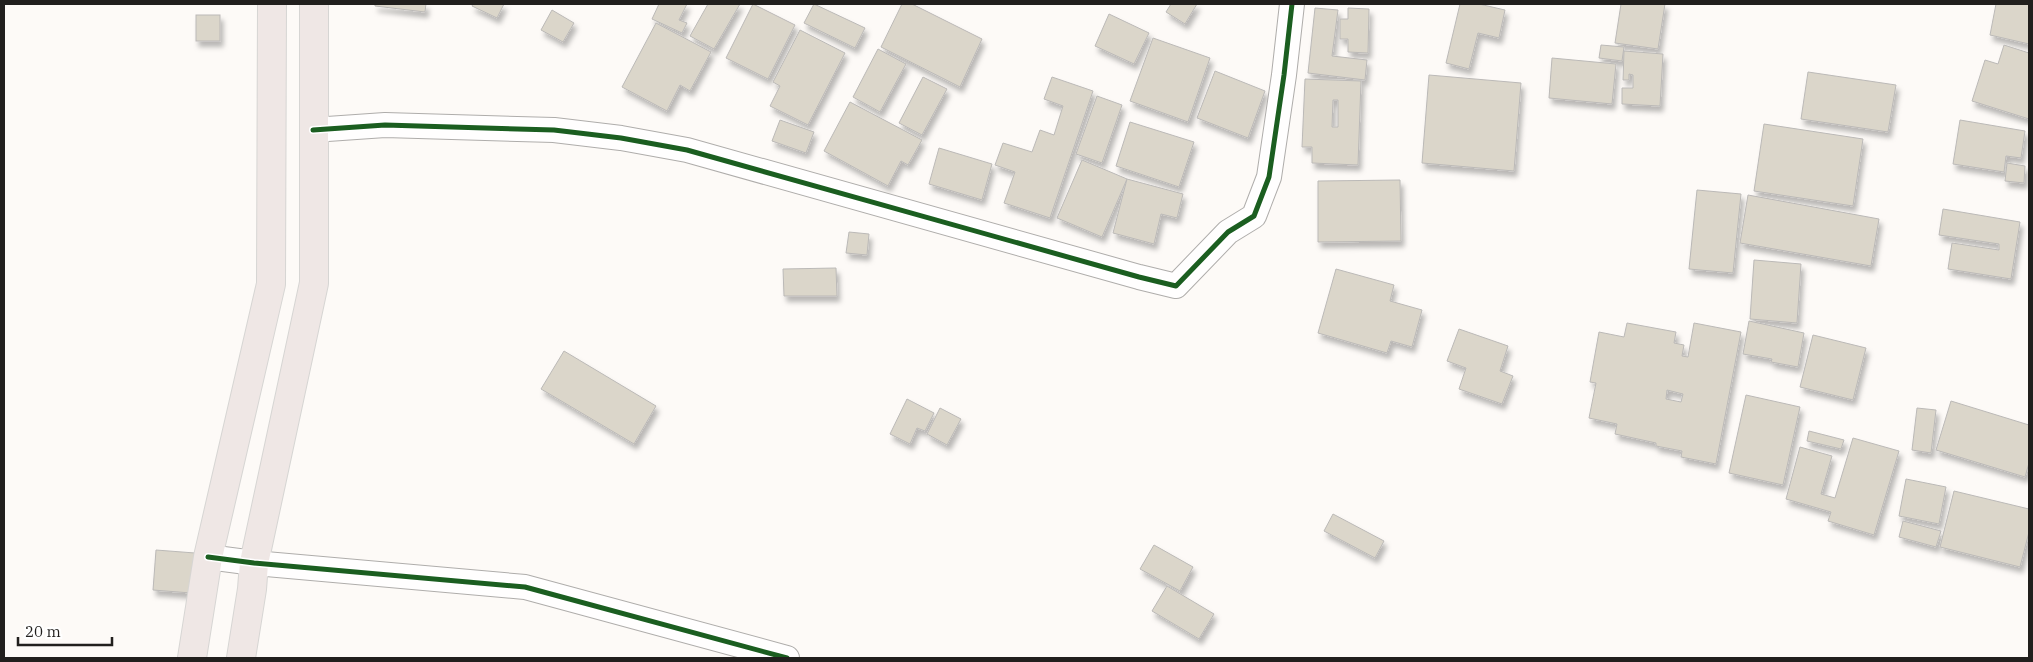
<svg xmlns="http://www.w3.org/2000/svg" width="2033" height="662" font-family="'IBM Plex Serif',serif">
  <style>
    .building { fill: #dbd6ca; stroke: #bbb9b7; fill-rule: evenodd; filter: url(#shadow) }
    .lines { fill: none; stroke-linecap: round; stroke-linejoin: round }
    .minor-casing { stroke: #afadab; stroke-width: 26 }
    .primary-casing { stroke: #d6d5d3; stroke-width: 30 }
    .minor { stroke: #fffefe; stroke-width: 24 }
    .primary { stroke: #efe7e5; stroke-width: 28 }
    .cycleway-casing { stroke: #fff; stroke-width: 8 }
    .cycleway { stroke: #1b5e20; stroke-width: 5 }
  </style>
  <defs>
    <filter id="shadow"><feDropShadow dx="3" dy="5.5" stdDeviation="2.5" flood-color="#0004"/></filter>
  </defs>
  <rect width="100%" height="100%" fill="#fdfaf7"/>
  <g class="building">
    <polygon points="375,4 426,4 425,12 375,6"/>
    <polygon points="473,4 504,4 497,18 472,6"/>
    <polygon points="659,4 687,4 679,20 687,23 682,33 652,19"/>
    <polygon points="708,4 740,4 714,49 690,36"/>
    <polygon points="753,4 795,25 768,79 726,58"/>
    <polygon points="814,4 865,28 855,48 804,23"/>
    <polygon points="902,4 912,4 982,39 960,87 881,47"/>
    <polygon points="1171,4 1197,4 1185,24 1166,12"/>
    <polygon points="1460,4 1479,4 1505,10 1499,38 1478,33 1469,69 1446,63"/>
    <polygon points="1621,4 1665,4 1658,49 1615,43"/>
    <polygon points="1996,4 2029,4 2029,44 1990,35"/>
    <polygon points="1315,8 1338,10 1332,56 1367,60 1365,80 1308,73"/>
    <polygon points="1348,8 1369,9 1368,53 1348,52 1348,39 1340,39 1340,19 1348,19"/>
    <polygon points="552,10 574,23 563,42 541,30"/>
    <polygon points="1109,14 1149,33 1134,64 1095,46"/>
    <rect x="196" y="15" width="24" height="26"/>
    <polygon points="656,23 711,52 690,91 680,85 667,111 622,87"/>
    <polygon points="800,30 845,53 808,125 770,106 780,86 773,82"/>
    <polygon points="1153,38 1210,58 1188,122 1130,101"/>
    <polygon points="1601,45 1624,47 1622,61 1599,58"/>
    <polygon points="2004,45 2029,53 2029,119 1972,101 1985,60 1998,64"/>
    <polygon points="878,49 906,64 880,112 853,97"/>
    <polygon points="1624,51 1663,54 1660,106 1622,104 1622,88 1633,88 1633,75 1629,74 1629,80 1623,80"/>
    <polygon points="1552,58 1616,64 1612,104 1549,98"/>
    <polygon points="1215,71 1265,91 1248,138 1197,118"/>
    <polygon points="1808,72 1896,85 1888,132 1801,119"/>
    <polygon points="1429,75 1521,83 1514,171 1422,163"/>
    <polygon points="923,77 947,89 922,135 899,123"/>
    <polygon points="1052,77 1093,91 1050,218 1004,203 1015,172 995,165 1003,143 1032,152 1040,130 1054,135 1063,106 1044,99"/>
    <path d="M1305,79L1361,81L1358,165L1312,163V147H1302ZM1333,100H1338V127H1332Z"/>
    <polygon points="1097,96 1122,105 1102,163 1076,154"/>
    <polygon points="850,102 922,140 908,165 901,161 888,186 824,151"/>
    <polygon points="780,120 814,132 806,153 772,141"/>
    <polygon points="1960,120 2025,131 2021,158 2006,156 2004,172 1953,164"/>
    <polygon points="1130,122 1194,142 1179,187 1116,166"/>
    <polygon points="1764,124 1863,139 1853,206 1754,191"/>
    <polygon points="939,148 992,164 982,200 929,184"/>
    <polygon points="1082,160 1127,179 1102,237 1057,218"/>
    <polygon points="2007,163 2025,166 2024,183 2005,181"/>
    <polygon points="1127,179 1183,194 1177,218 1161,214 1154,244 1113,233"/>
    <polygon points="1400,180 1401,241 1318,242 1318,181"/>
    <polygon points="1697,190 1741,194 1733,273 1689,269"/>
    <polygon points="1748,195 1879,219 1871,266 1740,243"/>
    <polygon points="1943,209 2020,222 2011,279 1948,269 1952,243 1999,250 1999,244 1939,235"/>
    <polygon points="849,232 869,234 867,255 846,253"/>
    <polygon points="1754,260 1801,264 1797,323 1750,319"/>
    <polygon points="836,268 837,296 784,296 783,269"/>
    <polygon points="1336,269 1394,285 1390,301 1422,310 1412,347 1391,341 1387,353 1318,333"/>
    <polygon points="1749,321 1804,333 1798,367 1771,362 1772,359 1743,354"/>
    <path d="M1627,323L1676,332L1674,343L1684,345L1682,356L1688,357L1694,323L1741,332L1716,464L1681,457L1682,451L1656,446V443L1615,434L1617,424L1589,418L1596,383L1590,382L1599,332L1624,337ZM1667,390L1683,394L1681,402L1666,399Z"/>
    <polygon points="1459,329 1508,346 1500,371 1513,376 1502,404 1459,389 1466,368 1447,361"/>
    <polygon points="1813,335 1866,348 1853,400 1800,387"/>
    <polygon points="564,351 656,406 634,444 541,389"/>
    <polygon points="1746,395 1800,407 1783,485 1729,473"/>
    <polygon points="907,399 934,413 925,431 917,428 910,444 890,434"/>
    <polygon points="1951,401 2029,425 2029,463 2025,477 1936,450"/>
    <polygon points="940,408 961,419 947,445 927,434"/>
    <polygon points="1917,408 1936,410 1931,453 1912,450"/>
    <polygon points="1809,431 1844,440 1841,449 1807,441"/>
    <polygon points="1853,438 1899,451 1874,535 1828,521 1831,512 1786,499 1800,447 1832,456 1821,494 1835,498"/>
    <polygon points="1906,479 1946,487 1939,524 1899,516"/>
    <polygon points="1954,491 2029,509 2029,532 2020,567 1940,547"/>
    <polygon points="1333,514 1384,541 1375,558 1324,531"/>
    <polygon points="1903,521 1941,531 1936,547 1899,537"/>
    <polygon points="1154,545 1193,567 1180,591 1140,569"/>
    <polygon points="156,550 195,553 191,593 153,590"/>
    <polygon points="1167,586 1214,614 1199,639 1152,611"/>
  </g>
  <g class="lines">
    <defs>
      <g id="minor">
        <polyline points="313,130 385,125 554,130 621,138 687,150 1139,277 1176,286 1228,232 1254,216 1269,177 1284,75 1292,4"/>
        <polyline points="208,557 254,563 525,587 787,658"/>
      </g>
      <g id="primary">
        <polyline points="192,658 208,557 271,284 272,4"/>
        <polyline points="241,658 252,589 254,563 314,283 314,4"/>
      </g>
    </defs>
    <use href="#minor" class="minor-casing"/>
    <use href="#primary" class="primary-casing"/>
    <use href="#minor" class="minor"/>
    <use href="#primary" class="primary"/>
    <defs>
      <g id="cycleway">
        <polyline points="313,130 385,125 554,130 621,138 687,150 1139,277 1176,286 1228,232 1254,216 1269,177 1284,75 1292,4"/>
        <polyline points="208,557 254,563 525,587 787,658"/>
      </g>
    </defs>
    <use href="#cycleway" class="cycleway-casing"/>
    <use href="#cycleway" class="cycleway"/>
  </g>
  <rect width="2033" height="662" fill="none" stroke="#211f1d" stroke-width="10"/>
  <path d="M18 637v8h94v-8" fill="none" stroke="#211f1d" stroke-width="2.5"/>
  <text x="25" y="637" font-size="15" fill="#211f1d" stroke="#ffffff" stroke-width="4" paint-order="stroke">20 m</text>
</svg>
